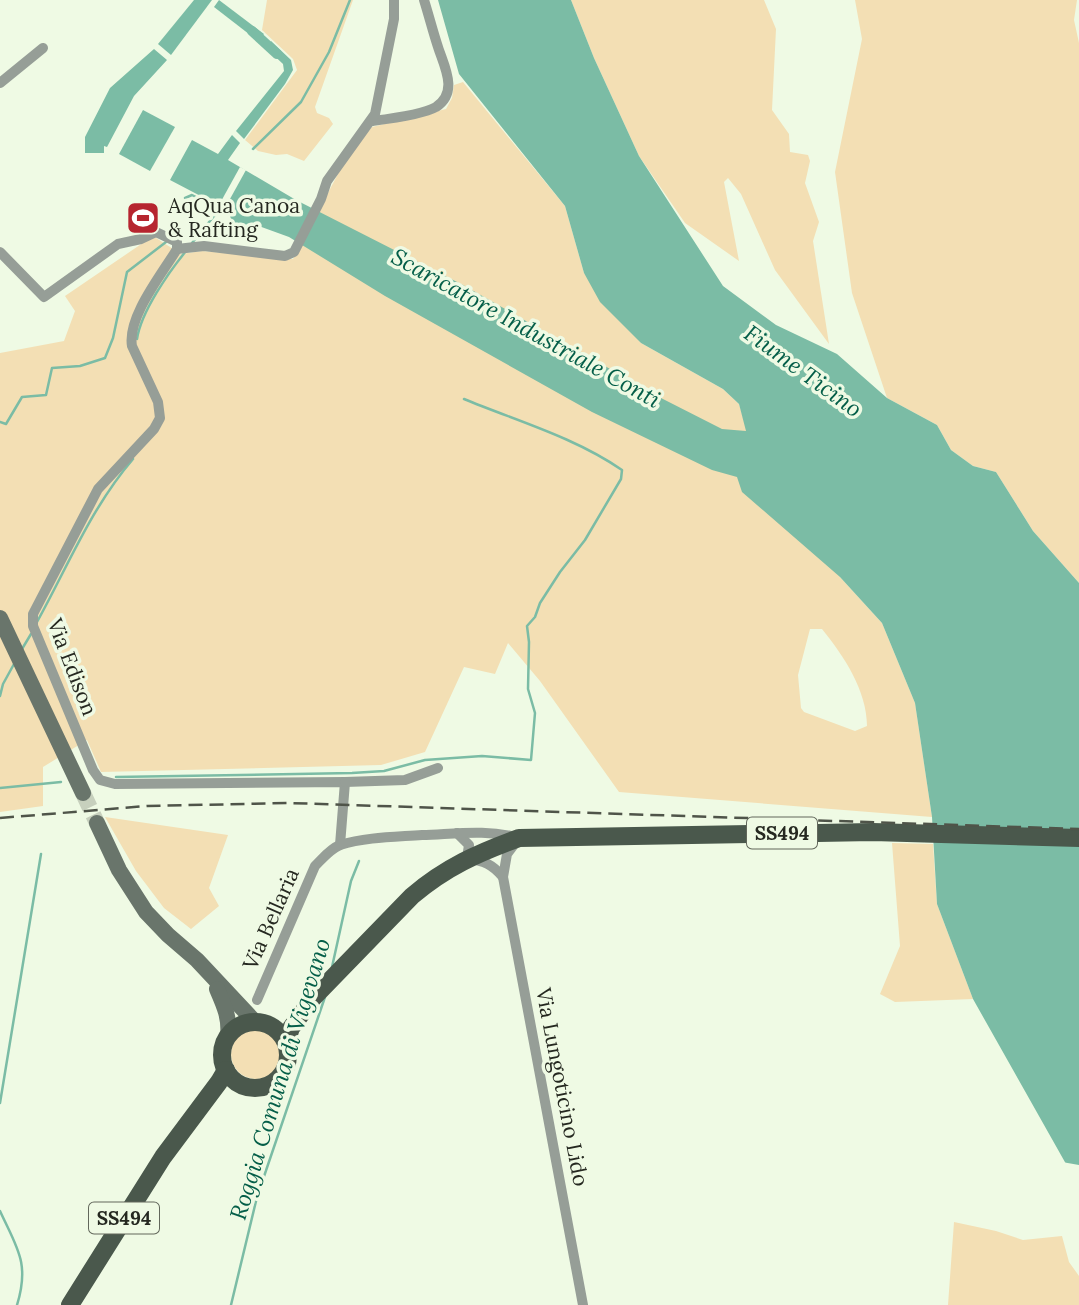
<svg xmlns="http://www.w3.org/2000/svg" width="1079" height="1305" font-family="Lora,serif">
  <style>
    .green { fill: #f3dfb4; fill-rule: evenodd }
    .water { fill: #7bbca5 }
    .pier { fill: #effae4 }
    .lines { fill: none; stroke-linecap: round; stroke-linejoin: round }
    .stream { stroke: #7bbca5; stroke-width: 2.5 }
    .canal { stroke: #7bbca5; stroke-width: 10 }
    .secondary-tunnel { stroke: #c7d0bd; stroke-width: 16; stroke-dasharray: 16 8; stroke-linecap: butt }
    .minor { stroke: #969e97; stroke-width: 10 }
    .secondary { stroke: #69756b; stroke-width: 16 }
    .primary { stroke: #4a584c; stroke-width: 18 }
    .rail { stroke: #4f5449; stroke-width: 2.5; stroke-dasharray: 14 7; stroke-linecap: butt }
    .labels { text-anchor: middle; stroke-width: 7; stroke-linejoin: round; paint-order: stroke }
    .shield { fill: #effae4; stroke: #62675b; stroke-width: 2 }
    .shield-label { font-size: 19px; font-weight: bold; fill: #252820 }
    .poi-label { font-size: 21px; fill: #252820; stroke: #effae4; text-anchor: start }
    .street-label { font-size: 21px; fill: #252820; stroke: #effae4 }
    .water-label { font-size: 23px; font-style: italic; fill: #045e48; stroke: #effae4 }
  </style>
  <rect width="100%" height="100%" fill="#effae4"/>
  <g class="green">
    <polygon points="267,0 353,0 315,107 317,113 329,118 333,124 304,161 287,154 276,155 258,151 245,140 297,70 293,59 262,30"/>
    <polygon points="571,0 764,0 776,29 772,110 789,134 790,152 808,155 810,161 805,183 819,222 813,241 829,344 775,270 741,194 728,178 724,182 739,261 685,223 639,156 594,58"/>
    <polygon points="855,0 1077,0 1074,20 1079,43 1079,583 1033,531 996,472 973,466 951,450 937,425 887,398 852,293 835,172 862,39"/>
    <path d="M463,82L565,206L584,273L641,343L723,389L739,404L747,431L840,577L882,623L915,703L932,817L619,792L540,681L508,643L495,674L464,667L425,752L381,765L101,772L87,740L43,767V806L0,812V353L64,341L75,311L65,296L153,236L181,254L202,251L293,259L348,155L372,127L446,109L452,98L454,85ZM810,629H822C844,656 867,691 867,726L855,731L804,712L801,708L798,675Z"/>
    <polygon points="105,817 228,835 209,888 219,906 191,929 164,908 136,871"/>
    <polygon points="892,843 933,844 937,904 973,999 895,1002 880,994 900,946"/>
    <circle cx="256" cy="1054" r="25"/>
    <polygon points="954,1222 996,1231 1023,1240 1062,1236 1069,1262 1079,1276 1079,1305 948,1305"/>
  </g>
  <g class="water">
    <polygon points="194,0 212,0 171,55 158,44"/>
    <polygon points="219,0 264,34 258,41 214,7"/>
    <polygon points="438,0 571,0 594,58 639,156 723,286 776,325 837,354 887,398 937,425 951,450 973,466 996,472 1033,531 1079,583 1079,1187 973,999 937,904 932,817 915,703 882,623 840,577 742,492 737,477 712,470 592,412 385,296 289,237 256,225 235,230 230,216 233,213 170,180 192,140 218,154 232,135 240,143 228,160 296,200 463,285 661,398 722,429 746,431 739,404 723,389 641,343 600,302 584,273 565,206 459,74"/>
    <polygon points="271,41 291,60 293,70 285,84 244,139 236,131 284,71 283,64 266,48"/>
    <polygon points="154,49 167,60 134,96 107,147 104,146 104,153 85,153 85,137 110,88"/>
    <polygon points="143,110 175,127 150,171 119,154"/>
  </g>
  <g class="pier">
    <polygon points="240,167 246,170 225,208 219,205"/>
    <polygon points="1062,1162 1079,1165 1079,1190 1076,1189"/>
  </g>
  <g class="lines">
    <g class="stream">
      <polyline points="253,149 301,102 329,52 350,0"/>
      <polyline points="185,198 192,195 220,209"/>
      <polyline points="192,243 223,205"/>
      <path d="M137,339C141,312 168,273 186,251"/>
      <polyline points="0,422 6,424 22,397 46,395 52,368 80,366 105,358 113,338 127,272 166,242"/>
      <path d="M37,622C68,566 91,508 133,459"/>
      <polyline points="22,649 31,634"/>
      <polyline points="0,696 3,684 14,664"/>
      <path d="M116,777L352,773L384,771L425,760L482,756L531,760L535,713L528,689L529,642L527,626L535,617L540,603L560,572L585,540L621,479L622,470C574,437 517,421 464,399"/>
      <polyline points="0,788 61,782"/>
      <polyline points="332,967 351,881 359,861"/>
      <polyline points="0,1103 41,854"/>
      <path d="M0,1211C17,1248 30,1263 17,1305"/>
      <polyline points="231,1305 257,1197 325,997"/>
    </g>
    <polyline class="canal" points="252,31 277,54"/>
    <polyline class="secondary-tunnel" points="83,793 97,823"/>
    <g class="minor">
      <polyline points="0,83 43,48"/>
      <path d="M372,121C388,119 422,115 436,107C459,92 444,66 438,47C433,32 429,16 424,0"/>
      <path d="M177,249C162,274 127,317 132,346L158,402L160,418L154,429L98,489L33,614V626L93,770L100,780L115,784L345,782L340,845"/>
      <polyline points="177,249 204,246 285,256 294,252 321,199 327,181 375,114 394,19 394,0"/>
      <polyline points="0,252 44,297 118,244 141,239 156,232 177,242 177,249"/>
      <polyline points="345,782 405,780 438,768"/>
      <path d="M457,833L469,845L467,858C484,861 492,864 503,877"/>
      <path d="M257,1000L315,866C323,858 330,849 340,845C366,837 395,837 422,835C455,834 487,829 519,838L507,854L503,877L583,1305"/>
    </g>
    <g class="secondary">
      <polyline points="0,618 83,793"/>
      <polyline points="97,823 119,870 146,912 168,935 197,960 255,1022"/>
      <path d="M217,989C224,1005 230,1018 228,1036"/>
    </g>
    <g class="primary">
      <circle cx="255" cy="1055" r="33"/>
      <path d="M286,1043L291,1028L312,999L412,896C446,867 478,853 519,838L873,832L1079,838"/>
      <polyline points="70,1305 163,1157 219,1082 226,1070"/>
    </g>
    <polyline class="rail" points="0,818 147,806 289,803 1079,829"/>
  </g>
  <defs>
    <symbol id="stadium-square" viewBox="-11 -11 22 22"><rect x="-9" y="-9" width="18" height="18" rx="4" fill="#b6252f" stroke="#effae4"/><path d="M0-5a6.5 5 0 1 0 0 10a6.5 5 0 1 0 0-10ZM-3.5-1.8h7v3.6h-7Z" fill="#fff"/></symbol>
  </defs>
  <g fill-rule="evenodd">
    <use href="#stadium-square" x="124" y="199" width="38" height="38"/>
  </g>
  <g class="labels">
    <g class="shield">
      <rect x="747" y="817.5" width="70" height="31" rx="5"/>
      <rect x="89" y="1202.5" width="70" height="31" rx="5"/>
    </g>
    <g class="shield-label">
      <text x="782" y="840">SS494</text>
      <text x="124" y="1225">SS494</text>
    </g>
    <g class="poi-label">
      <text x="168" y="213">AqQua Canoa<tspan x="168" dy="24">&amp; Rafting</tspan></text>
    </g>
    <g class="street-label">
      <text transform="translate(72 667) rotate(69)" y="7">Via Edison</text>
      <text transform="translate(271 919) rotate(-66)" y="7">Via Bellaria</text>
      <text transform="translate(562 1087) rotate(79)" y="7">Via Lungoticino Lido</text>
    </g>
    <g class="water-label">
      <text transform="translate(526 328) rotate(29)" y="8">Scaricatore Industriale Conti</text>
      <text transform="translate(803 371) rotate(36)" y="8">Fiume Ticino</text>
      <text transform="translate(280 1079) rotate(-73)" y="8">Roggia Comuna di Vigevano</text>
    </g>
  </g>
</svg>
